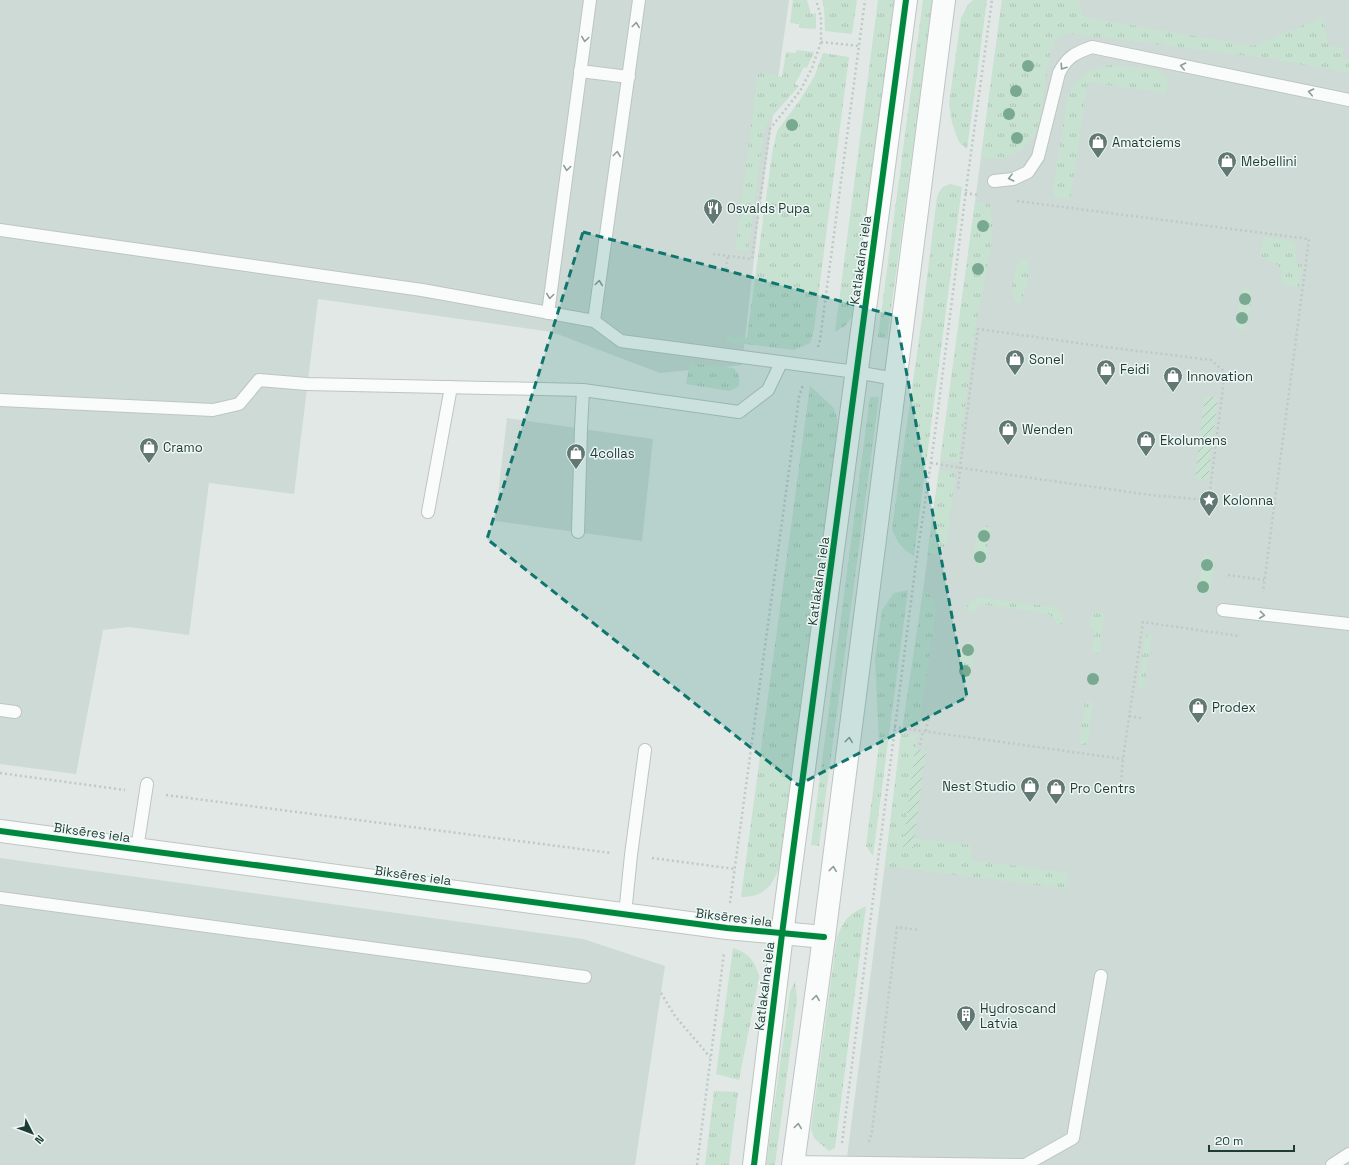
<svg xmlns="http://www.w3.org/2000/svg" width="1349" height="1165" font-family="'Space Grotesk',sans-serif">
  <style>
    .built { fill: #cedad5 }
    .grass { fill: url(#grass-tufts) }
    .garden { fill: url(#garden-furrows) }
    .lines { fill: none; stroke-linecap: round; stroke-linejoin: round }
    .service-casing { stroke: #bec5c2; stroke-width: 14 }
    .minor-casing { stroke: #bec5c2; stroke-width: 24 }
    .tertiary-casing { stroke: #bec5c2; stroke-width: 24 }
    .path { stroke: #bfc8c6; stroke-width: 2.5; stroke-dasharray: 2 3; stroke-linecap: butt }
    .service { stroke: #fafcfb; stroke-width: 12 }
    .minor { stroke: #fafcfb; stroke-width: 22 }
    .tertiary { stroke: #fafcfb; stroke-width: 22 }
    .cycleway-casing { stroke: #eef7f4; stroke-width: 8 }
    .cycleway { stroke: #00873e; stroke-width: 6 }
    .tree { fill: #7aa991 }
    .oneway { stroke: #8c9c98 }
    .marked { fill: #0f766e; fill-opacity: 0.2; stroke: #0f766e; stroke-width: 3; stroke-dasharray: 8 5; stroke-linejoin: round }
    .labels { text-anchor: middle; stroke-width: 3; stroke-linejoin: round; paint-order: stroke }
    .poi-label { font-size: 13px; fill: #1e3b36; stroke: #eef7f4; text-anchor: start }
    .street-label { font-size: 13px; fill: #1e3b36; stroke: #eef7f4 }
  </style>
  <defs>
    <pattern id="grass-tufts" width="24" height="20" patternUnits="userSpaceOnUse"><rect width="24" height="20" fill="#c8e2d2"/><path d="M3 7l-1-3M5 7V3M7 7l1-3M15 17l-1-3M17 17v-4M19 17l1-3" fill="none" stroke="#abc3b5"/></pattern>
    <pattern id="garden-furrows" width="10" height="10" patternUnits="userSpaceOnUse"><rect width="10" height="10" fill="#c8e2d2"/><path d="M-1 1l2-2M0 10L10 0M9 11l2-2" fill="none" stroke="#abc3b5"/></pattern>
  </defs>
  <rect width="100%" height="100%" fill="#e1e8e5"/>
  <g class="built">
    <polygon points="0,0 789,0 759,214 742,365 660,373 552,332 318,299 294,494 209,483 189,635 129,627 103,630 76,774 0,764"/>
    <polygon points="1002,0 1349,0 1349,1165 846,1165 903,725 921,606"/>
    <polygon points="507,418 653,439 642,541 495,521"/>
    <polygon points="0,858 583,939 665,966 635,1165 0,1165"/>
  </g>
  <g class="grass">
    <polygon points="793,0 807,0 811,14 816,13 816,29 799,28 800,24 790,23"/>
    <polygon points="822,0 857,0 852,34 825,31 824,7"/>
    <polygon points="878,0 898,0 855,313 845,326 835,332"/>
    <polygon points="923,0 933,0 887,339 878,337"/>
    <polygon points="973,0 987,0 967,149 959,142 952,123 949,104 961,18 968,5"/>
    <polygon points="1002,0 1078,0 1084,17 1254,46 1323,17 1328,45 1343,48 1342,58 1349,60 1349,73 1272,59 1067,33 1055,40 1050,53 1040,120 1034,138 1019,152 1001,159 989,159 981,156"/>
    <polygon points="796,50 814,52 807,68 804,67 795,84 799,86 769,120 764,130 748,251 735,250 758,72 782,77 786,52 796,53"/>
    <polygon points="823,53 849,57 814,329 810,343 794,350 729,342 726,340 726,337 729,336 747,338 772,154 777,131 800,100 814,77"/>
    <path d="M1110,65L1152,69L1163,72L1168,81L1166,93L1088,82L1070,200L1052,196L1068,95C1080,74 1087,71 1110,65Z"/>
    <path d="M951,184L962,187L914,556C902,549 897,542 892,529L922,318L937,197C940,189 942,186 951,184Z"/>
    <polygon points="975,202 990,204 993,225 991,248 975,330 958,462 940,460"/>
    <path d="M1263,237L1293,241L1297,249L1295,263L1302,264L1299,287L1281,284C1283,265 1277,262 1260,258Z"/>
    <path d="M1026,258C1033,267 1024,296 1019,305C1006,296 1014,271 1020,260Z"/>
    <path d="M1246,288L1250,290C1252,302 1249,319 1244,330L1238,329L1236,325L1242,289Z"/>
    <polygon points="690,363 734,368 739,376 739,386 730,391 686,384"/>
    <path d="M810,386L833,407L837,417L838,434L781,863C773,885 765,897 741,897Z"/>
    <polygon points="870,397 879,397 819,846 811,845"/>
    <polygon points="939,470 956,472 946,544 941,552 927,556"/>
    <path d="M988,525L990,530L986,562L982,567C969,560 975,537 982,527Z"/>
    <path d="M1205,555C1219,556 1214,583 1209,590C1207,594 1205,594 1201,595L1198,592L1203,558Z"/>
    <polygon points="908,590 873,856 866,846 879,744 875,658 882,610 894,593"/>
    <path d="M923,590C931,593 934,600 936,608L919,727L903,725Z"/>
    <path d="M979,597L1053,607L1062,614L1063,619L1062,624H1058L1049,614L982,604L976,608L975,611L971,613L966,610C967,603 973,600 979,597Z"/>
    <polygon points="1096,612 1103,613 1104,616 1100,654 1092,653 1095,631 1090,626 1091,619"/>
    <polygon points="1148,635 1152,636 1144,688 1138,687 1144,641"/>
    <path d="M970,641L975,645L970,678L968,683C955,677 961,658 963,647Z"/>
    <polygon points="1085,701 1093,702 1087,745 1079,745"/>
    <polygon points="901,733 917,735 903,847 913,848 914,838 971,845 971,860 1067,873 1067,889 885,866"/>
    <path d="M866,906L835,1148L829,1151L814,1138L811,1129L837,937C845,918 848,915 866,906Z"/>
    <path d="M733,948C749,953 756,962 759,978L739,1080L716,1074Z"/>
    <polygon points="795,981 797,1000 775,1165 766,1165 790,992"/>
    <polygon points="714,1091 738,1092 729,1165 705,1165"/>
  </g>
  <g class="garden">
    <polygon points="1205,395 1218,398 1208,479 1195,478"/>
    <polygon points="915,748 926,751 913,848 903,847"/>
  </g>
  <g class="lines">
    <defs>
      <g id="service">
        <polyline points="580,71 629,77"/>
        <path d="M994,181L1013,179L1028,172L1038,157L1059,73C1067,57 1075,53 1092,47L1349,100"/>
        <polyline points="0,230 422,290 594,321 621,341 856,372 895,379"/>
        <polyline points="548,313 590,0"/>
        <polyline points="594,321 639,0"/>
        <polyline points="0,400 213,410 239,404 259,380 307,384 583,390 739,412 768,390 781,363"/>
        <polyline points="428,512 451,387"/>
        <polyline points="578,532 581,428 583,390"/>
        <polyline points="1223,610 1349,624"/>
        <polyline points="0,710 15,712"/>
        <polyline points="137,849 147,784"/>
        <polyline points="0,898 585,977"/>
        <polyline points="625,914 631,855 645,750"/>
        <polyline points="793,1162 1025,1165 1073,1138 1101,976"/>
        <polyline points="1332,1165 1349,1154"/>
      </g>
      <polyline id="minor" points="0,831 727,928 824,937"/>
      <g id="tertiary">
        <polyline points="754,1165 782,934 906,0"/>
        <polyline points="793,1165 824,937 944,0"/>
      </g>
    </defs>
    <use href="#service" class="service-casing"/>
    <use href="#minor" class="minor-casing"/>
    <use href="#tertiary" class="tertiary-casing"/>
    <g class="path">
      <polyline points="821,42 859,46"/>
      <polyline points="965,193 979,195"/>
      <polyline points="1017,201 1309,239 1263,592"/>
      <polyline points="713,254 752,259 770,129 800,91 812,68 821,42 821,17 816,0"/>
      <polyline points="726,269 728,256"/>
      <polyline points="818,347 820,340 865,0"/>
      <polyline points="931,463 969,469 1150,495 1196,499 1209,498 1225,372 1211,360 1106,347 978,329 960,468 958,490"/>
      <polyline points="1228,575 1264,580"/>
      <polyline points="1129,716 1141,718"/>
      <polyline points="894,727 1123,759"/>
      <polyline points="926,731 929,712"/>
      <polyline points="920,745 923,730"/>
      <polyline points="0,773 125,790"/>
      <polyline points="1121,782 1123,759 1143,622 1239,636"/>
      <polyline points="166,795 611,853"/>
      <polyline points="652,858 735,869"/>
      <polyline points="730,903 799,397 803,385"/>
      <polyline points="661,993 675,1016 710,1057"/>
      <polyline points="869,1142 872,1132 897,927 918,930"/>
      <polyline points="842,1143 915,570 934,441 968,175 992,0"/>
      <polyline points="697,1165 724,953"/>
    </g>
    <use href="#service" class="service"/>
    <use href="#minor" class="minor"/>
    <use href="#tertiary" class="tertiary"/>
    <defs>
      <g id="cycleway">
        <polyline points="0,831 727,928 824,937"/>
        <polyline points="754,1165 782,934 906,0"/>
      </g>
    </defs>
    <use href="#cycleway" class="cycleway-casing"/>
    <use href="#cycleway" class="cycleway"/>
  </g>
  <g class="tree">
    <circle cx="1028" cy="66" r="6"/>
    <circle cx="1016" cy="91" r="6"/>
    <circle cx="1009" cy="114" r="6"/>
    <circle cx="792" cy="125" r="6"/>
    <circle cx="1017" cy="138" r="6"/>
    <circle cx="983" cy="226" r="6"/>
    <circle cx="978" cy="269" r="6"/>
    <circle cx="1245" cy="299" r="6"/>
    <circle cx="1242" cy="318" r="6"/>
    <circle cx="984" cy="536" r="6"/>
    <circle cx="980" cy="557" r="6"/>
    <circle cx="1207" cy="565" r="6"/>
    <circle cx="1203" cy="587" r="6"/>
    <circle cx="968" cy="650" r="6"/>
    <circle cx="965" cy="671" r="6"/>
    <circle cx="1093" cy="679" r="6"/>
  </g>
  <defs><path id="oneway-chevron" d="M-2-3.5L2.5 0L-2 3.5" fill="none" stroke-width="1.6" stroke-linecap="round" stroke-linejoin="round"/></defs>
  <g class="oneway">
    <use href="#oneway-chevron" transform="translate(636 25) rotate(-82)"/>
    <use href="#oneway-chevron" transform="translate(585 39) rotate(98)"/>
    <use href="#oneway-chevron" transform="translate(1183 66) rotate(-168)"/>
    <use href="#oneway-chevron" transform="translate(1063 67) rotate(124)"/>
    <use href="#oneway-chevron" transform="translate(1311 92) rotate(-168)"/>
    <use href="#oneway-chevron" transform="translate(617 154) rotate(-82)"/>
    <use href="#oneway-chevron" transform="translate(567 168) rotate(98)"/>
    <use href="#oneway-chevron" transform="translate(1011 178) rotate(166)"/>
    <use href="#oneway-chevron" transform="translate(599 283) rotate(-82)"/>
    <use href="#oneway-chevron" transform="translate(550 296) rotate(98)"/>
    <use href="#oneway-chevron" transform="translate(1262 615) rotate(6)"/>
    <use href="#oneway-chevron" transform="translate(849 740) rotate(-83)"/>
    <use href="#oneway-chevron" transform="translate(833 869) rotate(-83)"/>
    <use href="#oneway-chevron" transform="translate(816 998) rotate(-82)"/>
    <use href="#oneway-chevron" transform="translate(798 1126) rotate(-82)"/>
  </g>
  <path class="marked" d="M583,232L896,316L967,697L798,785L487,539Z"/>
  <defs>
    <symbol id="shop-pin" viewBox="-11 -11 22 30"><path d="M0 17L-7.5 6A9.5 9.5 0 1 1 7.5 6Z" fill="#627873" stroke="#eef7f4"/><path d="M-5-2.5h2.3a2.7 3.5 0 0 1 5.4 0H5L5.5 6h-11ZM-1.5-2.5h3a1.5 2.3 0 0 0-3 0Z" fill="#fff"/></symbol>
    <symbol id="restaurant-pin" viewBox="-11 -11 22 30"><path d="M0 17L-7.5 6A9.5 9.5 0 1 1 7.5 6Z" fill="#627873" stroke="#eef7f4"/><path d="M-5-6h1v4h1v-4h1v4h1v-4h1v5L-1.5 .5V6h-2V.5L-5-1ZM5-6V6H3V1.5H1.5Q1.5-4 5-6Z" fill="#fff"/></symbol>
    <symbol id="sight-pin" viewBox="-11 -11 22 30"><path d="M0 17L-7.5 6A9.5 9.5 0 1 1 7.5 6Z" fill="#627873" stroke="#eef7f4"/><path d="M0-6L1.8-2.2L6-1.7L2.9 1.2L3.7 5.4L0 3.3L-3.7 5.4L-2.9 1.2L-6-1.7L-1.8-2.2Z" fill="#fff"/></symbol>
    <symbol id="building-pin" viewBox="-11 -11 22 30"><path d="M0 17L-7.5 6A9.5 9.5 0 1 1 7.5 6Z" fill="#627873" stroke="#eef7f4"/><path d="M-4-6H4V6H1V3H-1V6H-4ZM-2.5-4.3h1.7v1.8h-1.7ZM.8-4.3h1.7v1.8H.8ZM-2.5-1h1.7V.8h-1.7ZM.8-1h1.7V.8H.8Z" fill="#fff"/></symbol>
  </defs>
  <g fill-rule="evenodd">
    <use href="#shop-pin" x="1087" y="131" width="22" height="30"/>
    <use href="#shop-pin" x="1216" y="150" width="22" height="30"/>
    <use href="#restaurant-pin" x="702" y="197" width="22" height="30"/>
    <use href="#shop-pin" x="1004" y="348" width="22" height="30"/>
    <use href="#shop-pin" x="1095" y="358" width="22" height="30"/>
    <use href="#shop-pin" x="1162" y="365" width="22" height="30"/>
    <use href="#shop-pin" x="997" y="418" width="22" height="30"/>
    <use href="#shop-pin" x="1135" y="429" width="22" height="30"/>
    <use href="#shop-pin" x="138" y="436" width="22" height="30"/>
    <use href="#shop-pin" x="565" y="442" width="22" height="30"/>
    <use href="#sight-pin" x="1198" y="489" width="22" height="30"/>
    <use href="#shop-pin" x="1187" y="696" width="22" height="30"/>
    <use href="#shop-pin" x="1019" y="775" width="22" height="30"/>
    <use href="#shop-pin" x="1045" y="777" width="22" height="30"/>
    <use href="#building-pin" x="955" y="1004" width="22" height="30"/>
  </g>
  <g class="labels">
    <g class="poi-label">
      <text x="1112" y="147">Amatciems</text>
      <text x="1241" y="166">Mebellini</text>
      <text x="727" y="213">Osvalds Pupa</text>
      <text x="1029" y="364">Sonel</text>
      <text x="1120" y="374">Feidi</text>
      <text x="1187" y="381">Innovation</text>
      <text x="1022" y="434">Wenden</text>
      <text x="1160" y="445">Ekolumens</text>
      <text x="163" y="452">Cramo</text>
      <text x="590" y="458">4collas</text>
      <text x="1223" y="505">Kolonna</text>
      <text x="1212" y="712">Prodex</text>
      <text x="1016" y="791" text-anchor="end">Nest Studio</text>
      <text x="1070" y="793">Pro Centrs</text>
      <text x="980" y="1013">Hydroscand<tspan x="980" dy="15">Latvia</tspan></text>
    </g>
    <g class="street-label">
      <text transform="translate(860 260) rotate(-82)" y="5">Katlakalna iela</text>
      <text transform="translate(818 581) rotate(-82)" y="5">Katlakalna iela</text>
      <text transform="translate(92 832) rotate(8)" y="5">Biksēres iela</text>
      <text transform="translate(413 875) rotate(8)" y="5">Biksēres iela</text>
      <text transform="translate(734 917) rotate(7)" y="5">Biksēres iela</text>
      <text transform="translate(764 986) rotate(-83)" y="5">Katlakalna iela</text>
    </g>
  </g>
  <g transform="translate(32 1133) rotate(132)" stroke="#eef7f4" stroke-width="3" paint-order="stroke">
  <path d="M0-3L7 15L0 10L-7 15Z" fill="#1e3b36"/>
  <text y="-6" font-size="11" font-weight="bold" text-anchor="middle" fill="#1e3b36">N</text>
  </g>
  <path d="M1209 1145v6h85v-6" fill="none" stroke="#1e3b36" stroke-width="2"/>
  <text x="1215" y="1145" font-size="12" fill="#1e3b36" stroke="#eef7f4" stroke-width="3" paint-order="stroke">20 m</text>
</svg>
